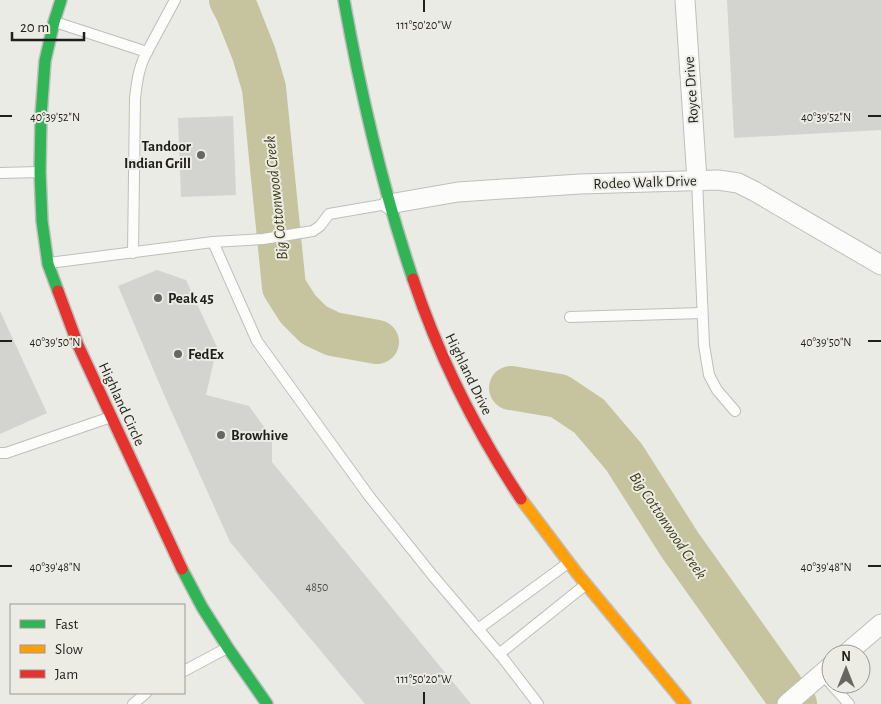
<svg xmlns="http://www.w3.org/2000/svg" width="881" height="704" font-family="'Alegreya Sans',sans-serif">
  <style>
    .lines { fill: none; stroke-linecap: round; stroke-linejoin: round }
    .river { stroke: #c5c49e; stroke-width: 44 }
    .building { fill: #d3d3cf }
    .lane-casing { stroke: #bebebb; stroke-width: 12 }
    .street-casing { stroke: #bebebb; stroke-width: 21 }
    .fast-casing { stroke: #bebebb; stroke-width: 14 }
    .slow-casing { stroke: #bebebb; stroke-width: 14 }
    .jam-casing { stroke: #bebebb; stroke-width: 14 }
    .lane { stroke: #fcfcfb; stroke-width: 10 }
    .street { stroke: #fcfcfb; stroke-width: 19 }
    .fast { stroke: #30b455; stroke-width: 11 }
    .slow { stroke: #ff9f0a; stroke-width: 11 }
    .jam { stroke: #e5322d; stroke-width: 11 }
    .ticks { fill: none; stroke: #1f1f1c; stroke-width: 2 }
    .poi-dot { fill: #666663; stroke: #ecece5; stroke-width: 2 }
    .labels { text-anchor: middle; stroke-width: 4; stroke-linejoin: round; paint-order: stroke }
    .number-label { font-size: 12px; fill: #4d4d4a }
    .street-label { font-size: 15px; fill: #1f1f1c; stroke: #ecece5 }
    .poi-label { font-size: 15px; font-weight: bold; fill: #1f1f1c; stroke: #ecece5; text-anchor: start }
    .water-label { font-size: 16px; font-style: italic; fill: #3f3d13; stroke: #ecece5 }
    .ticks-label { font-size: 12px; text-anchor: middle; fill: #1f1f1c; stroke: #ecece5; stroke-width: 4; stroke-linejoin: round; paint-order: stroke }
  </style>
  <rect width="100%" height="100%" fill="#ebebe6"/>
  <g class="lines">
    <g class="river">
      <polyline points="231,0 237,11 254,54 264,88 284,287 298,309 314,325 333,334 377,342"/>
      <polyline points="511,388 559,396 589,416 624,457 680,545 784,691 795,704"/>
    </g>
  </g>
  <g class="building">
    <polygon points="727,0 881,0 881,130 734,138"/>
    <polygon points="233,116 236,195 181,197 178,118"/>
    <polygon points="157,270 186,280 217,347 206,395 249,406 272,438 272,462 471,704 365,704 230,542 165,397 118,286"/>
    <polygon points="0,311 47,413 0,434"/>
  </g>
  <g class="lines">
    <defs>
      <g id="lane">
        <path d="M55,22L147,52C139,66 137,81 135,98L133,253"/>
        <polyline points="147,52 175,0"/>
        <polyline points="0,173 39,172"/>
        <polyline points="697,180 704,345 709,375 717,390 735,411"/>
        <polyline points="213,242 257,341 369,496 433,576 502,657 538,704"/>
        <polyline points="49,263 213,242 263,239 313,231 320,226 329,214 387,204"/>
        <polyline points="570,317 702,313"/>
        <polyline points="0,453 6,453 111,417"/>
        <polyline points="478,629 568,563"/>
        <polyline points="499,654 584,586"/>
        <polyline points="184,671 227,648"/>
        <polyline points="822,674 849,704"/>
        <polyline points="133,704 146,693"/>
      </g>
      <g id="street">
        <polyline points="685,0 697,180"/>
        <polyline points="389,204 458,192 580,184 718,180 738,183 754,191 881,265"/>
        <polyline points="846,654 881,624"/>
        <polyline points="787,704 831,666"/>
      </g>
      <g id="fast">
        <path d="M344,0C361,95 382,187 413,279"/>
        <polyline points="58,291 48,264 42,221 40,172 41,116 45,61 54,22 61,0"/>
        <polyline points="182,569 202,607 228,648 267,704"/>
      </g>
      <polyline id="slow" points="521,499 576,572 685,704"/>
      <g id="jam">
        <path d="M413,279C439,357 476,431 521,499"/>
        <polyline points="58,291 78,345 182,569"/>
      </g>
    </defs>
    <use href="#lane" class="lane-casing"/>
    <use href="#street" class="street-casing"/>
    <use href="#fast" class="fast-casing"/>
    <use href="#slow" class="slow-casing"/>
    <use href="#jam" class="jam-casing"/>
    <use href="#lane" class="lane"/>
    <use href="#street" class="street"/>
    <use href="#fast" class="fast"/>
    <use href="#slow" class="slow"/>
    <use href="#jam" class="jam"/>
  </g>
  <path class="ticks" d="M424,0V12M0,116H12M868,116H881M0,341H12M868,341H881M0,566H12M868,566H881M424,692V704"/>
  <g class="poi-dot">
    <circle cx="201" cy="155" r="5"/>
    <circle cx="158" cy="298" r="5"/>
    <circle cx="178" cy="354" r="5"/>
    <circle cx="221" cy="435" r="5"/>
  </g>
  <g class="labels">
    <g class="number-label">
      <text x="317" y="591">4850</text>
    </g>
    <g class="street-label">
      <text transform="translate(691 90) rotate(-94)" y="5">Royce Drive</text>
      <text transform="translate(645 182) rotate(-2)" y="5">Rodeo Walk Drive</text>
      <text transform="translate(469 374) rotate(64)" y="5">Highland Drive</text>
      <text transform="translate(122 404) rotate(65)" y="5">Highland Circle</text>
    </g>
    <g class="poi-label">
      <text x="191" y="151" text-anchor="end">Tandoor<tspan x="191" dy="17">Indian Grill</tspan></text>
      <text x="168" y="303">Peak 45</text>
      <text x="188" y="359">FedEx</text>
      <text x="231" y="440">Browhive</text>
    </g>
    <g class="water-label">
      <text transform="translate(275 198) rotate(-96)" y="6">Big Cottonwood Creek</text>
      <text transform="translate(669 525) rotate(56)" y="6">Big Cottonwood Creek</text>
    </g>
  </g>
  <g class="ticks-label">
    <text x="424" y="29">111°50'20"W</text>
    <text x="55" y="121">40°39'52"N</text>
    <text x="826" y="121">40°39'52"N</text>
    <text x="55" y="346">40°39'50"N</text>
    <text x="826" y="346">40°39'50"N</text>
    <text x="55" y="571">40°39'48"N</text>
    <text x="826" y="571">40°39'48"N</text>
    <text x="424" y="683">111°50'20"W</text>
  </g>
  <rect x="10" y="604" width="175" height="90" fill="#ecece5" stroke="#9a9a95"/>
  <rect x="20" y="620" width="25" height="8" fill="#30b455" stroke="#9a9a95"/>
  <text x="55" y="629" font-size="15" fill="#1f1f1c">Fast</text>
  <rect x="20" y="645" width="25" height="8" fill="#ff9f0a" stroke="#9a9a95"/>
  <text x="55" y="654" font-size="15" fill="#1f1f1c">Slow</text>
  <rect x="20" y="670" width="25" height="8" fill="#e5322d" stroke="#9a9a95"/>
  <text x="55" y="679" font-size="15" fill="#1f1f1c">Jam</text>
  <g transform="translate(846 669)"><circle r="24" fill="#ecece5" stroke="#9a9a95"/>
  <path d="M0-4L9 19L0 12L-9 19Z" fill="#666663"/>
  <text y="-8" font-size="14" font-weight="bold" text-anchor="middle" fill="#1f1f1c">N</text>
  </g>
  <path d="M12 32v8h72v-8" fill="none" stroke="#1f1f1c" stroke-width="2.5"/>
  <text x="20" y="32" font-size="15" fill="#1f1f1c" stroke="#ecece5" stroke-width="4" paint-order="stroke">20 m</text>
</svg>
